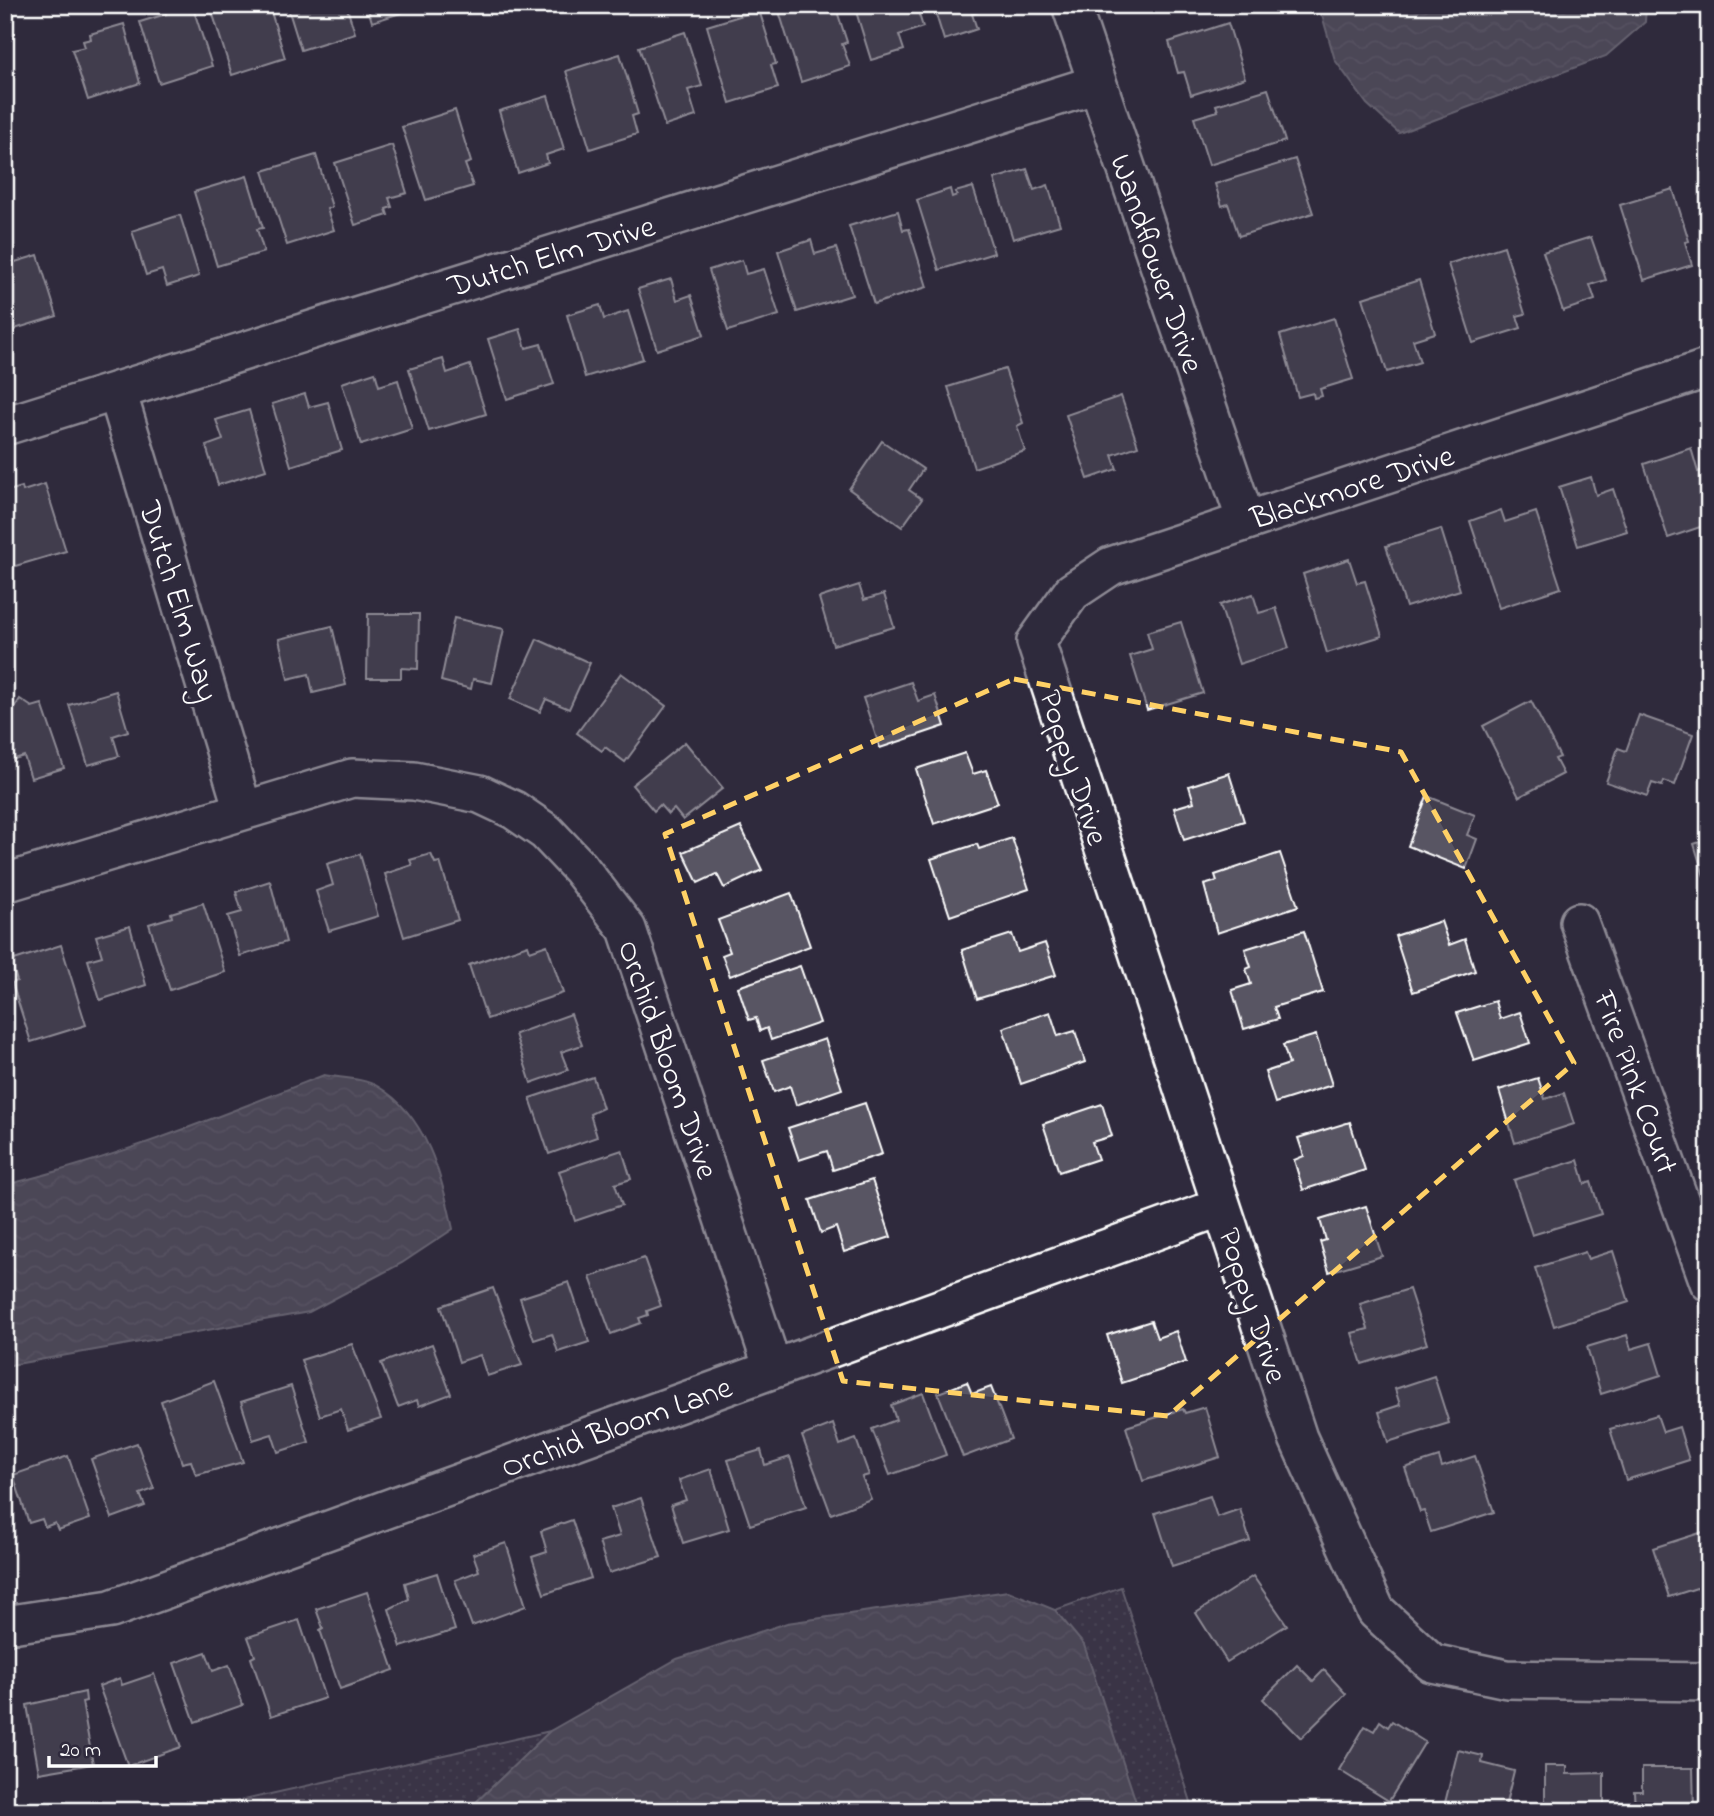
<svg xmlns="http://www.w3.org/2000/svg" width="1714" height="1816" font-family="'Indie Flower',sans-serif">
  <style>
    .grass { fill: url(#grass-dots); stroke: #a2a0a8; stroke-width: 2 }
    .water { fill: url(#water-waves); stroke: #a7a6ad; stroke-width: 2 }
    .building { fill: #595564; stroke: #fff; stroke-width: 2 }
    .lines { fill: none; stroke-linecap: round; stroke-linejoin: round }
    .minor-casing { stroke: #fff; stroke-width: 42 }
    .minor { stroke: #2f2a3d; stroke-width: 37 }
    .marked { fill: none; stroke: #ffd166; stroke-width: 5; stroke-dasharray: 14 9; stroke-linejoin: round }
    .labels { text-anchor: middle; stroke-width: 7; stroke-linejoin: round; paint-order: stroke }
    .street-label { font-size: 32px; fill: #fff; stroke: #2f2a3d }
  </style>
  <defs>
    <pattern id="grass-dots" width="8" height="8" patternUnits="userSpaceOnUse" patternTransform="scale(1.75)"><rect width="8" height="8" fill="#464152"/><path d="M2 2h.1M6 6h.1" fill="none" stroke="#625e6c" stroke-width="1.8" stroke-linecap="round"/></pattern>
    <pattern id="water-waves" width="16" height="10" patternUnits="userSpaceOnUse" patternTransform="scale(1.75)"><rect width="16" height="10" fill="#6d6a77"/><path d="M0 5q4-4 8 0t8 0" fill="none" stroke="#83808b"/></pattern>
  </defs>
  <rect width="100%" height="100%" fill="#2f2a3d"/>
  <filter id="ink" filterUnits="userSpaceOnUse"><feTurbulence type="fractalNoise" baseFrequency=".0143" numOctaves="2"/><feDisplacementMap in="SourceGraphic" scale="14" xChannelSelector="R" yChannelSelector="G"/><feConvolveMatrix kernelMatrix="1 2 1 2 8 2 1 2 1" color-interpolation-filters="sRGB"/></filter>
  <g filter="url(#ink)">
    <g class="grass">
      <polygon points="1121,1587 1194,1811 1124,1811 1055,1610"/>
      <polygon points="550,1731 467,1811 195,1811"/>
    </g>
    <g class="water">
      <polygon points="1319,5 1646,5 1645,22 1606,56 1399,133 1367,104 1335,60"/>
      <path d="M324,1075C339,1078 364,1078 377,1086C427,1115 442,1177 453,1229L402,1263L309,1312L5,1366V1185C114,1159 220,1116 324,1075Z"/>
      <polygon points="1008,1591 1055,1610 1084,1645 1139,1811 467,1811 550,1731 677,1659 787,1623"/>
    </g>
    <g class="building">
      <polygon points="177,5 188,5 190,12 194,11 212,66 159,83 140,22 166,14 165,9"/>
      <polygon points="210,5 269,5 285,58 232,75"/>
      <polygon points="287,5 346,5 355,33 301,50"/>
      <polygon points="367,5 426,5 372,22"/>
      <polygon points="777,5 835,5 847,42 842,44 850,66 801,82"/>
      <polygon points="854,5 916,5 923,27 899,35 904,50 871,60"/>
      <polygon points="933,5 994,5 995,7 972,14 977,29 944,40"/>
      <polygon points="759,10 776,64 771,65 778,88 730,103 707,26"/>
      <polygon points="1228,23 1245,78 1191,95 1184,72 1178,73 1169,42"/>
      <polygon points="124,24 140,83 88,100 72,50 85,47 83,41 91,39 90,34"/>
      <polygon points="685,32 702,86 688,90 696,116 665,126 639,47"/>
      <polygon points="620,54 638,114 632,116 637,134 590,149 566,71"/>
      <polygon points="1268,89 1285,141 1209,165 1194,118 1218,111 1216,105"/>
      <polygon points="548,96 564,149 546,155 548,163 518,173 499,111"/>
      <polygon points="455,110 471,162 465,164 473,186 426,200 402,127"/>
      <polygon points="392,145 407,193 389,198 392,207 386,209 388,215 355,225 335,163"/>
      <polygon points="316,155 332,207 327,209 334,230 287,245 263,171"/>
      <polygon points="1295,159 1313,213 1239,236 1228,204 1222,206 1215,184"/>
      <polygon points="1027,169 1034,190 1048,185 1060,225 1013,239 994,179"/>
      <polygon points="247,176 263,228 257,229 264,252 217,266 194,192"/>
      <polygon points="973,187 994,253 939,270 917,200 950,189 952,197 957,195 955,192"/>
      <polygon points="1673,189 1689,241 1685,242 1692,265 1644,280 1620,205"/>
      <polygon points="898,211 903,230 909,229 927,287 874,304 849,226"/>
      <polygon points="180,215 199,276 167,286 162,270 146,275 132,231"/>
      <polygon points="1591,237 1606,280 1590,285 1595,300 1563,311 1543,252"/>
      <polygon points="811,240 815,254 836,248 852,295 797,312 778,251"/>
      <polygon points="1504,246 1525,314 1517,316 1521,328 1473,343 1448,264"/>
      <polygon points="38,255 57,316 5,332 5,265"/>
      <polygon points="742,260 746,274 764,269 779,315 728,331 709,270"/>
      <polygon points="671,279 677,300 691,295 704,335 657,350 638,289"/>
      <polygon points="1419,280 1435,333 1413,340 1420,362 1387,372 1363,298"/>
      <polygon points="600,305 604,319 628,311 643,359 585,377 567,315"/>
      <polygon points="1334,318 1353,379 1320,389 1322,396 1314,398 1313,393 1298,397 1280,335"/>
      <polygon points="520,329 526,348 541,344 554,384 507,399 488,339"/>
      <polygon points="443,359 447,373 470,365 486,414 429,431 409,369"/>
      <polygon points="1005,369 1023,423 1017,426 1025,451 974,468 948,387"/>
      <polygon points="375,372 379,386 398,380 412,429 361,445 342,383"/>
      <polygon points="305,394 309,407 328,402 342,450 291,466 272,404"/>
      <polygon points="1121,396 1138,446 1112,455 1117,469 1088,479 1066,415"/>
      <polygon points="249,410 266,470 218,485 206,446 223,440 216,420"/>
      <polygon points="882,441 923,469 909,490 922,499 902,527 849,489"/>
      <polygon points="1691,448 1698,472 1707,469 1709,475 1709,524 1668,538 1644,464"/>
      <polygon points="1591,477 1596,495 1613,489 1627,531 1578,546 1559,487"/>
      <polygon points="45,484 66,551 12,567 5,545 5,492 22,487 23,491"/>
      <polygon points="1501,510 1505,522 1536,512 1561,588 1499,608 1470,521"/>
      <polygon points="1441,529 1460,590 1406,607 1386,546"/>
      <polygon points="1349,559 1357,583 1365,581 1382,636 1327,653 1303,574"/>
      <polygon points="859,585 864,600 884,594 894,627 833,645 819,598"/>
      <polygon points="1253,594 1259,613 1276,608 1289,648 1239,664 1220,605"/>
      <polygon points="368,614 419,614 418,669 401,668 401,678 367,678"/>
      <polygon points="454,618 504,629 492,683 473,679 471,689 441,681"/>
      <polygon points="1181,622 1203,693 1147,710 1130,656 1152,649 1147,632"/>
      <polygon points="332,626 346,685 313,693 309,674 288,679 279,639"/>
      <polygon points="537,639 590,663 569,709 546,699 540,712 510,699"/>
      <polygon points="621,673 666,706 625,762 605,747 602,751 577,733"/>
      <polygon points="911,682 918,701 935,695 945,726 880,748 863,698"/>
      <polygon points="116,691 128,731 113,736 119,756 88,765 69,705"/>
      <polygon points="20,699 32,707 42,704 64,768 31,778 24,756 8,761 5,715 11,713"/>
      <polygon points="1531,701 1560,757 1555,759 1563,774 1519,797 1483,726"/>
      <polygon points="1639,715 1693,734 1675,785 1664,781 1662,786 1652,783 1647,796 1606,782 1618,748 1626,751"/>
      <polygon points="685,742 723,788 683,820 674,809 668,814 660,805 654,811 632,785"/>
      <polygon points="965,753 973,774 986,770 998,803 934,824 916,769"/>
      <polygon points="1229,773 1244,821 1184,840 1174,808 1194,802 1189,786"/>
      <polygon points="1427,796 1475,815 1467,835 1477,839 1466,869 1408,846"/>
      <polygon points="741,827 762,870 724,888 717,874 698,883 683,852"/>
      <polygon points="1012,838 1029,889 950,916 931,859 977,844 979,849"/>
      <polygon points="1709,839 1709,875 1704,876 1694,844"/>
      <polygon points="1280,853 1298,906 1217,933 1204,885 1217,881 1215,875"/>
      <polygon points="360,854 378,916 329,931 316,891 333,885 327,864"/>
      <polygon points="431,854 435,863 440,862 458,920 404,937 385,874 412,865 410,860"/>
      <polygon points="270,881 286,942 240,956 228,916 242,912 236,892"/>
      <polygon points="791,893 810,946 730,976 722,955 730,952 718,920"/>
      <polygon points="203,903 225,972 170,990 149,924 172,917 171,913"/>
      <polygon points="1441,921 1449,945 1465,939 1475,971 1413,992 1395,936"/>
      <polygon points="130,926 146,985 100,1000 88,960 102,956 96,936"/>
      <polygon points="1304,931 1323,992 1274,1007 1278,1019 1244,1029 1232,990 1251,984 1246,969 1251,967 1245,949"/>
      <polygon points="1012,934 1018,952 1045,943 1056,975 977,999 962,950"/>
      <polygon points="61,945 86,1025 31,1042 12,983 17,981 11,961"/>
      <polygon points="528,945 530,951 547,945 563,993 487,1019 469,965"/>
      <polygon points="800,966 820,1023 771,1040 767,1028 760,1031 756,1018 749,1020 738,987"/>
      <polygon points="1495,1001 1500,1019 1520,1012 1530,1043 1474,1061 1457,1013"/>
      <polygon points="1050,1012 1058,1036 1075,1031 1085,1062 1021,1084 1003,1028"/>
      <polygon points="571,1014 582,1045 561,1052 568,1070 531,1083 515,1034"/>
      <polygon points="1316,1035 1332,1085 1275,1103 1265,1072 1289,1064 1283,1045"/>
      <polygon points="825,1039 842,1089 796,1105 790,1086 774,1092 763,1060"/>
      <polygon points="593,1077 603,1108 590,1114 597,1137 549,1154 530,1098"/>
      <polygon points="1538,1078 1545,1099 1564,1093 1574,1124 1515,1143 1499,1090"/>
      <polygon points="865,1103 882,1154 833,1170 827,1151 799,1160 788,1128"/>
      <polygon points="1102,1104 1112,1136 1092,1142 1098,1159 1059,1172 1043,1124"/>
      <polygon points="1350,1122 1365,1170 1303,1190 1294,1160 1304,1156 1298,1138"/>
      <polygon points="622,1150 631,1179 615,1184 622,1205 575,1221 559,1171"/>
      <polygon points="1578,1160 1585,1184 1591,1182 1601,1214 1532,1235 1514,1180"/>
      <polygon points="872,1180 891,1237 844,1252 836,1227 821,1233 810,1200"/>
      <polygon points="1366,1206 1382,1256 1329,1272 1320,1242 1326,1240 1320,1220"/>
      <polygon points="1613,1251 1629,1302 1554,1326 1535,1268 1585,1252 1588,1259"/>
      <polygon points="644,1258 661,1306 647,1311 648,1315 639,1318 641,1323 611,1334 590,1277"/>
      <polygon points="569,1282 589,1342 558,1352 552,1334 534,1340 520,1298"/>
      <polygon points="493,1288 522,1365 487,1376 480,1355 459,1362 441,1306"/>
      <polygon points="1409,1289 1427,1344 1362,1364 1352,1333 1368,1329 1360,1304"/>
      <polygon points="1151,1321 1157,1338 1176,1331 1186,1362 1122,1383 1107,1335"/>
      <polygon points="1627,1335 1631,1349 1651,1343 1661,1375 1601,1394 1587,1347"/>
      <polygon points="352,1344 381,1419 348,1430 341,1409 320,1416 301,1360"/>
      <polygon points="432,1344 451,1394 419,1406 417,1400 398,1407 381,1363"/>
      <polygon points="1434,1376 1449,1423 1388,1442 1379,1412 1400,1405 1395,1389"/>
      <polygon points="214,1381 243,1462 196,1475 191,1461 182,1463 161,1401"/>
      <polygon points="967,1382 972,1394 991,1387 1011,1439 963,1457 938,1393"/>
      <polygon points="291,1386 309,1442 278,1452 272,1434 253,1440 241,1402"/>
      <polygon points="923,1393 946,1455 890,1475 872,1429 896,1420 891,1405"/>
      <polygon points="1205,1407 1220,1457 1143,1481 1126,1427 1183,1409 1185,1413"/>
      <polygon points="1657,1415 1663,1432 1679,1427 1689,1460 1626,1480 1610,1429"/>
      <polygon points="833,1424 840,1445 856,1439 869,1475 862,1477 871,1499 831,1514 802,1436"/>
      <polygon points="137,1443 154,1489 140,1494 145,1506 112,1518 91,1459"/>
      <polygon points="761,1450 765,1465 790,1457 806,1507 750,1525 728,1460"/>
      <polygon points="68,1456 90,1519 58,1530 55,1523 45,1527 42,1519 29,1523 13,1475"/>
      <polygon points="1475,1456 1494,1512 1431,1532 1424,1511 1420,1512 1405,1468 1439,1457 1442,1467"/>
      <polygon points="711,1469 729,1529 683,1543 671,1505 686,1500 679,1480"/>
      <polygon points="1210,1496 1217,1517 1240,1509 1250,1541 1172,1566 1155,1513"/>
      <polygon points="641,1498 661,1557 609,1573 599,1542 620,1536 611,1508"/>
      <polygon points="572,1520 591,1578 544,1594 532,1557 547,1552 541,1531"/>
      <polygon points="1709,1530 1709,1568 1704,1570 1709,1584 1669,1597 1653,1548"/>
      <polygon points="506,1543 526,1606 472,1626 455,1580 479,1571 473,1554"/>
      <polygon points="437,1573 455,1630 401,1647 389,1609 409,1599 405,1583"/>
      <polygon points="1253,1576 1287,1625 1227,1662 1196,1613"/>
      <polygon points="367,1592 394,1670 340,1689 320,1630 323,1628 316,1609"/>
      <polygon points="299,1620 325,1698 271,1716 251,1658 255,1656 248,1637"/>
      <polygon points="206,1652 213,1671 229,1665 243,1705 195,1722 174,1663"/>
      <polygon points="1297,1665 1313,1681 1324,1670 1346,1694 1301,1738 1263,1699"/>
      <polygon points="154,1674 181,1747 128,1766 99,1686 120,1678 122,1685"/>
      <polygon points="85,1692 86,1701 82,1702 93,1764 39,1773 27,1705"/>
      <polygon points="5,1702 10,1703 6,1766 5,1766"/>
      <polygon points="1380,1721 1388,1727 1392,1721 1425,1742 1389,1801 1339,1770 1365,1726 1374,1731"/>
      <polygon points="1458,1750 1483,1756 1482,1763 1514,1771 1504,1811 1443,1811"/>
      <polygon points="1545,1766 1567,1766 1567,1774 1604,1773 1604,1811 1545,1811"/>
      <polygon points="1642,1768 1693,1768 1694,1811 1635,1811 1634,1791 1642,1791"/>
    </g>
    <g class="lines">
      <defs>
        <g id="minor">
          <polyline points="1071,5 1246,521"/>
          <polyline points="1709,368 1111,566 1072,592 1036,642 1298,1438 1376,1611 1432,1663 1507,1679 1709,1682"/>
          <polyline points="117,391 243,810"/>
          <polyline points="5,426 1097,84"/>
          <polyline points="5,883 352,778 414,781 480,794 514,810 546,832 580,868 627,929 773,1369"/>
          <polyline points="1579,922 1709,1282"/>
          <polyline points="5,1625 111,1609 1221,1207"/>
        </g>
      </defs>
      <use href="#minor" class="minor-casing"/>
      <use href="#minor" class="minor"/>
    </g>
  </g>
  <path d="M0 0H1714V1816H0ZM1014,679L1401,752L1574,1063L1168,1416L843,1381L665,834Z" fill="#2f2a3d" fill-opacity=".55" fill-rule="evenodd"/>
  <path class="marked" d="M1014,679L1401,752L1574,1063L1168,1416L843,1381L665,834Z"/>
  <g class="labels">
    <g class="street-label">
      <text transform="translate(551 255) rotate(-17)" y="11">Dutch Elm Drive</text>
      <text transform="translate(1158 263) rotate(71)" y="11">Wandflower Drive</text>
      <text transform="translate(1352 486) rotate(-18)" y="11">Blackmore Drive</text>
      <text transform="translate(180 601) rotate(73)" y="11">Dutch Elm Way</text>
      <text transform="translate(1075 767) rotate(72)" y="11">Poppy Drive</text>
      <text transform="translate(669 1059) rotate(71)" y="11">Orchid Bloom Drive</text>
      <text transform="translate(1637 1082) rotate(70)" y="11">Fire Pink Court</text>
      <text transform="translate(1254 1305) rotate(72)" y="11">Poppy Drive</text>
      <text transform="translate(616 1426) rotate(-20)" y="11">Orchid Bloom Lane</text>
    </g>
  </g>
  <rect width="1714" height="1816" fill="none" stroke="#2f2a3d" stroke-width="28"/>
  <rect x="14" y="14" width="1686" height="1788" fill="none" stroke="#fff" stroke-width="2.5" filter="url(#ink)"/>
  <path d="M49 1756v10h107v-10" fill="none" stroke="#ffffff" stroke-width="3.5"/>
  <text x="60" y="1756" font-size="21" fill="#ffffff" stroke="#2f2a3d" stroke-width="5" paint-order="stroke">20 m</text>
</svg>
